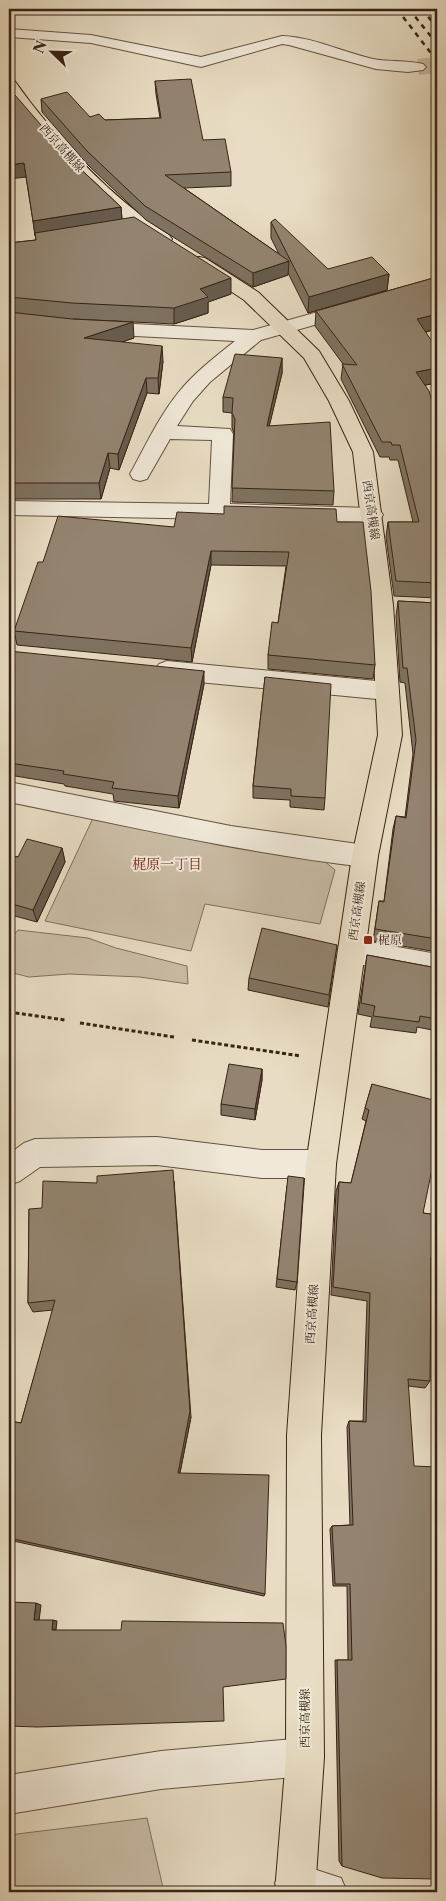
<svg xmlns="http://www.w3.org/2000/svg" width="446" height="1901" font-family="'Libre Caslon Text','Noto Serif JP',serif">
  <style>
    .green { fill: #cabda6; stroke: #80705d }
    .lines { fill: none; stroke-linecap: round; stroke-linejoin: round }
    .minor-tunnel { stroke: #c5b8a1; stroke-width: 16; stroke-dasharray: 16 8; stroke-linecap: butt }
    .minor-casing { stroke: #635240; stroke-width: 2 }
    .primary-casing { stroke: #372314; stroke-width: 2 }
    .path { stroke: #372314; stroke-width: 3; stroke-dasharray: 4 2.5; stroke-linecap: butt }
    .minor { fill: #f0e9d9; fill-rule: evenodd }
    .primary { fill: #e8ddc4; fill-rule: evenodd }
    .rail { stroke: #372314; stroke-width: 2.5; stroke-dasharray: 5 5; stroke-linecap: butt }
    .wall { fill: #7e7260; stroke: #372314 }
    .shaded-wall { fill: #675c4e; stroke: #372314 }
    .building { fill: #938470; stroke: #372314 }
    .poi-dot { fill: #8f2418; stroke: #f0e9d9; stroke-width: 2 }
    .labels { text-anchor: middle; stroke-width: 4; stroke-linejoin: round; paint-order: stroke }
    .street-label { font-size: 12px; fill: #372314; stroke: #f0e9d9 }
    .poi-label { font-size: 12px; fill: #372314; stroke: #f0e9d9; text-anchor: start }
    .neighbourhood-label { font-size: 14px; fill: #7a1f14; stroke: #f0e9d9 }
  </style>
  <rect width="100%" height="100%" fill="#e8ddc4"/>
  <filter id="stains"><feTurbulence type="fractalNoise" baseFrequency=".004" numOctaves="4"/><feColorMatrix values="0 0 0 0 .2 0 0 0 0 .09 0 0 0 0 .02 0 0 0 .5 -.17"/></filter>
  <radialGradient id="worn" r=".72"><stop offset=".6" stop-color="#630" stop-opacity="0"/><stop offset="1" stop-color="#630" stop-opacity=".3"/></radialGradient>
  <g class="green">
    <polygon points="93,818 323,860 335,870 320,924 205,904 191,951 45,921"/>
    <polygon points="18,930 88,938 116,948 187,966 188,984 140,977 69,974 29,977 9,972 9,940"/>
    <polygon points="147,1818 164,1892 9,1892 9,1835"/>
  </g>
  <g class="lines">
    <polyline class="minor-tunnel" points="418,67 437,65"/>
    <defs>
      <g id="minor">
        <path d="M9,29L91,35L201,57L282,36C313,37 342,52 373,59C389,62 407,60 423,64L426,67L423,70L408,72L376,69L289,45L282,44L201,67L91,43L9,37Z"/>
        <path d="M350,303L357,305L359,309L357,313L261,340L210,382L193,401L177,426L230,429L233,434L230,504L372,508L380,510L383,515L380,520L372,522L9,515V501L209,504L212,440L170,439L147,479L140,481L133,479L130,474C145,447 158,418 178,393C194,373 215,357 235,341L95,334L88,332L86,328L88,324L95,322L253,330Z"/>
        <polygon points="167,661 387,682 395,685 399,691 395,697 387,700 167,679 159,676 155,670 159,664"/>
        <path d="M9,782L231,826L365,845L374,848L378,856L374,864L365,867C245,853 127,826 9,802Z"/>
        <polygon points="352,939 437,954 437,978 352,963 342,959 338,951 342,943"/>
        <polygon points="157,1137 262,1150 321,1150 332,1154 336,1164 332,1174 321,1178 262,1178 157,1165 40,1167 20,1181 9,1185 9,1154 24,1143 35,1139"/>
        <polygon points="305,1738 319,1743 324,1757 319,1771 305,1776 161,1789 9,1814 9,1775 161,1751"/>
        <polygon points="295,1863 341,1878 347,1892 279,1892 275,1883 281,1869"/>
      </g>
      <g id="primary">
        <path d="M9,78L14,80C55,138 110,197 169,235L172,239L169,243C136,251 34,128 13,100L9,94Z"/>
        <polygon points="199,257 205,258 258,292 319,351 349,401 373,452 393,605 402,735 378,856 336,1164 321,1435 324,1757 315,1892 275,1892 286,1757 287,1435 306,1164 352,856 378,735 371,605 353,452 329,401 304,358 244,300 193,266 190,262 193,258"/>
      </g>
    </defs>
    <use href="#minor" class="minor-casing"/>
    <use href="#primary" class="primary-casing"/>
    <g class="path">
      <polyline points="9,1012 65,1020"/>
      <polyline points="80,1023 174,1037"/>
      <polyline points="192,1040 301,1056"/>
    </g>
    <use href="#minor" class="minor"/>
    <use href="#primary" class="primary"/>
    <g class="rail">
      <polyline points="397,9 437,61"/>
      <polyline points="409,9 437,44"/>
      <polyline points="422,9 437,28"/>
      <polyline points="434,9 437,13"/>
    </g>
  </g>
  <g class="wall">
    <polygon points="155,81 203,140 231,172 231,186 184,188 279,254 271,238 271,222 328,269 389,274 387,290 308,313 288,273 288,275 253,287 146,220 88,165 42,112 41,99 90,117 105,120 160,118 156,94"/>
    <polygon points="72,161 121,207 122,219 231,294 208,302 208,313 174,324 74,319 134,338 122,342 163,361 159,394 147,393 119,470 110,468 101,499 13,499 9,498 9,243 36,240 26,177"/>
    <polygon points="437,277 437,329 426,332 437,383 425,385 437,421 437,598 394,596 386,537 388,522 413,522 398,460 390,460 389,457 380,457 341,379 343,364 315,326 316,311"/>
    <polygon points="282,358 282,373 269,426 334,491 333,505 232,502 234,433 232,428 232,413 223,412 223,397"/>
    <polygon points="337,522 375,665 373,679 268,669 268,655 278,623 286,566 211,565 192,662 17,645 14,631 43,562 174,527"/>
    <polygon points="398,601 437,603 437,952 373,941 379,901 384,901 393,829 396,816 405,817 413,754 405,683 400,682 396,616"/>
    <polygon points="9,651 204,684 179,808 114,801 113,794 65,786 64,784 9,775"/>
    <polygon points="265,677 325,798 324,810 290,807 290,800 253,798 253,786"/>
    <polygon points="62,848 65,862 37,922 11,915 9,922 9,856 18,857"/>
    <polygon points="337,945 328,1007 248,990 249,978"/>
    <polygon points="367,955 437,968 437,1031 417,1027 416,1033 370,1027 372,1017 358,1014"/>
    <polygon points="262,1069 262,1080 255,1120 221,1115 221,1104"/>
    <polygon points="372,1084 423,1213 437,1215 437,1262 435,1267 431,1266 430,1381 425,1388 408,1386 342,1866 339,1861 335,1660 348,1660 347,1586 333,1586 330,1529 332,1526 350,1525 347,1427 349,1421 363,1421 367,1301 331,1295 336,1191 339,1182 351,1183 366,1121 362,1119"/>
    <polygon points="287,1186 297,1282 295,1290 276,1287"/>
    <polygon points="29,1209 191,1417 180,1473 265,1594 264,1596 9,1540 9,1421 21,1423 53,1310 33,1312 28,1303"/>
  </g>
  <g class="shaded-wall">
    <polygon points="24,163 26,177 9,179 9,165"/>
    <polygon points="121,207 122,221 35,236 33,221"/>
    <polygon points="289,261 288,275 253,287 253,273"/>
    <polygon points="389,274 387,290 308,313 309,297"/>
    <polygon points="231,278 231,294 208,302 208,313 174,324 174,308 200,289"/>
    <polygon points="437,314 437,329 415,334 417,319"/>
    <polygon points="133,322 134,338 86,354 84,338"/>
    <polygon points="162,346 163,361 159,394 158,378"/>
    <polygon points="282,358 282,373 266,440 267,426"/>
    <polygon points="437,368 437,383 414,387 416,372"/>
    <polygon points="146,378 147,393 119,470 118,454"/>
    <polygon points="108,453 110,468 101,499 99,483"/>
    <polygon points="211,551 211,565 192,662 191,648"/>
    <polygon points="204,671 204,684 179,808 178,796"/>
    <polygon points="62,848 65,862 37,922 33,910"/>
    <polygon points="9,907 11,915 9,922"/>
    <polygon points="262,1069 262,1080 255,1120 255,1109"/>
    <polygon points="174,1181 191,1417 179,1477 178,1473"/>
    <polygon points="36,1603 41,1605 39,1621 34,1620"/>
    <polygon points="53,1620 57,1621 56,1630 52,1630"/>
    <polygon points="233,1888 246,1892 236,1892 233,1891"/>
  </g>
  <g class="building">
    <polygon points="191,79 203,140 225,139 231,172 165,175 289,261 253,273 145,206 87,151 41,99 67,92 90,117 99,114 105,120 161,118 155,81"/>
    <polygon points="15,95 72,161 121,207 33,221 24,163 9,165 9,96"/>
    <polygon points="134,217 231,278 200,289 208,297 174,308 72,303 9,297 9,243 36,240 35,233"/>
    <polygon points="275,219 328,269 372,257 389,274 309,297 271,222"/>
    <polygon points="437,277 437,314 417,319 437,349 437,368 416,372 429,391 437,421 437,583 396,581 388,522 419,522 400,445 392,445 391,442 382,442 342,364 357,365 316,311"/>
    <polygon points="9,312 72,319 133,322 84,338 162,346 158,378 146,378 118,454 108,453 99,483 9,483"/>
    <polygon points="235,354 282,358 267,426 330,422 334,491 232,488 235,419 232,413 233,398 223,397"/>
    <polygon points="224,506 336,509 337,522 363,522 371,591 375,665 268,655 272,622 278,623 289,552 211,551 191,648 14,631 38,562 43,562 58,516 174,527 177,512 224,514"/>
    <polygon points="398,601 437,603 437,939 375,929 379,901 384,902 396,816 406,818 416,740 407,668 403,668"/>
    <polygon points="9,651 204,671 178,796 112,788 114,782 63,774 64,771 9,763"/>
    <polygon points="265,677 331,684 325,798 291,796 291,789 253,786"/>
    <polygon points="27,839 62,848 33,910 9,903 9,856 18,857"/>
    <polygon points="262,928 337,945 329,995 249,978"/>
    <polygon points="367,955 437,968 437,1019 420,1016 419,1022 373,1016 375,1006 361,1003"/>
    <polygon points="229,1064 262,1069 255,1109 221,1104"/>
    <polygon points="372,1084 437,1101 437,1145 423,1213 437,1215 437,1258 431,1257 430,1381 408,1379 414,1466 437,1467 437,1879 382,1878 342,1866 337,1660 352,1660 350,1584 335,1584 332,1526 353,1525 349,1421 366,1422 370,1293 333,1287 339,1182 351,1183 369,1110 365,1108"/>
    <polygon points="173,1170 190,1411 178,1473 269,1475 265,1594 9,1538 9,1421 21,1423 55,1300 28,1303 29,1209 42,1208 43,1181 97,1183 97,1176"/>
    <polygon points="288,1176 304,1178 297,1282 277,1279"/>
    <polygon points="9,1602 36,1603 34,1620 53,1620 52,1630 121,1630 122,1621 283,1623 286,1646 286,1679 223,1687 224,1721 37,1727 9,1726"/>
  </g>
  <rect class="poi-dot" x="363" y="935" width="10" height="10" rx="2.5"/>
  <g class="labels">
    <g class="street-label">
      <text transform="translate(62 148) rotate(48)" y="4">西京高槻線</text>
      <text transform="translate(371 510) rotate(82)" y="4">西京高槻線</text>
      <text transform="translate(357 911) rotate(-82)" y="4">西京高槻線</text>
      <text transform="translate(312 1314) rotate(-86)" y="4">西京高槻線</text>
      <text transform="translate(305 1718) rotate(-90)" y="4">西京高槻線</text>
    </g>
    <g class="poi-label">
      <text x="378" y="944">梶原</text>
    </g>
    <g class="neighbourhood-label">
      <text x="167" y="869">梶原一丁目</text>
    </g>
  </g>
  <rect width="446" height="1901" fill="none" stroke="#e8ddc4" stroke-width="30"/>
  <rect x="10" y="10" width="426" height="1881" fill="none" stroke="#372314" stroke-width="2.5"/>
  <rect x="15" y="15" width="416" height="1871" fill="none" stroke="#372314"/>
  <g transform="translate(52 52) rotate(293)" stroke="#f0e9d9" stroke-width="4" paint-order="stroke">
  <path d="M0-4L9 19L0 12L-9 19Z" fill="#372314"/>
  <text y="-8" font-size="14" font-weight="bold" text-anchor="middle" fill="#372314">N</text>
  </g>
  <rect width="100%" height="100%" filter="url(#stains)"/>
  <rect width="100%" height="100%" fill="url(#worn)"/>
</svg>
